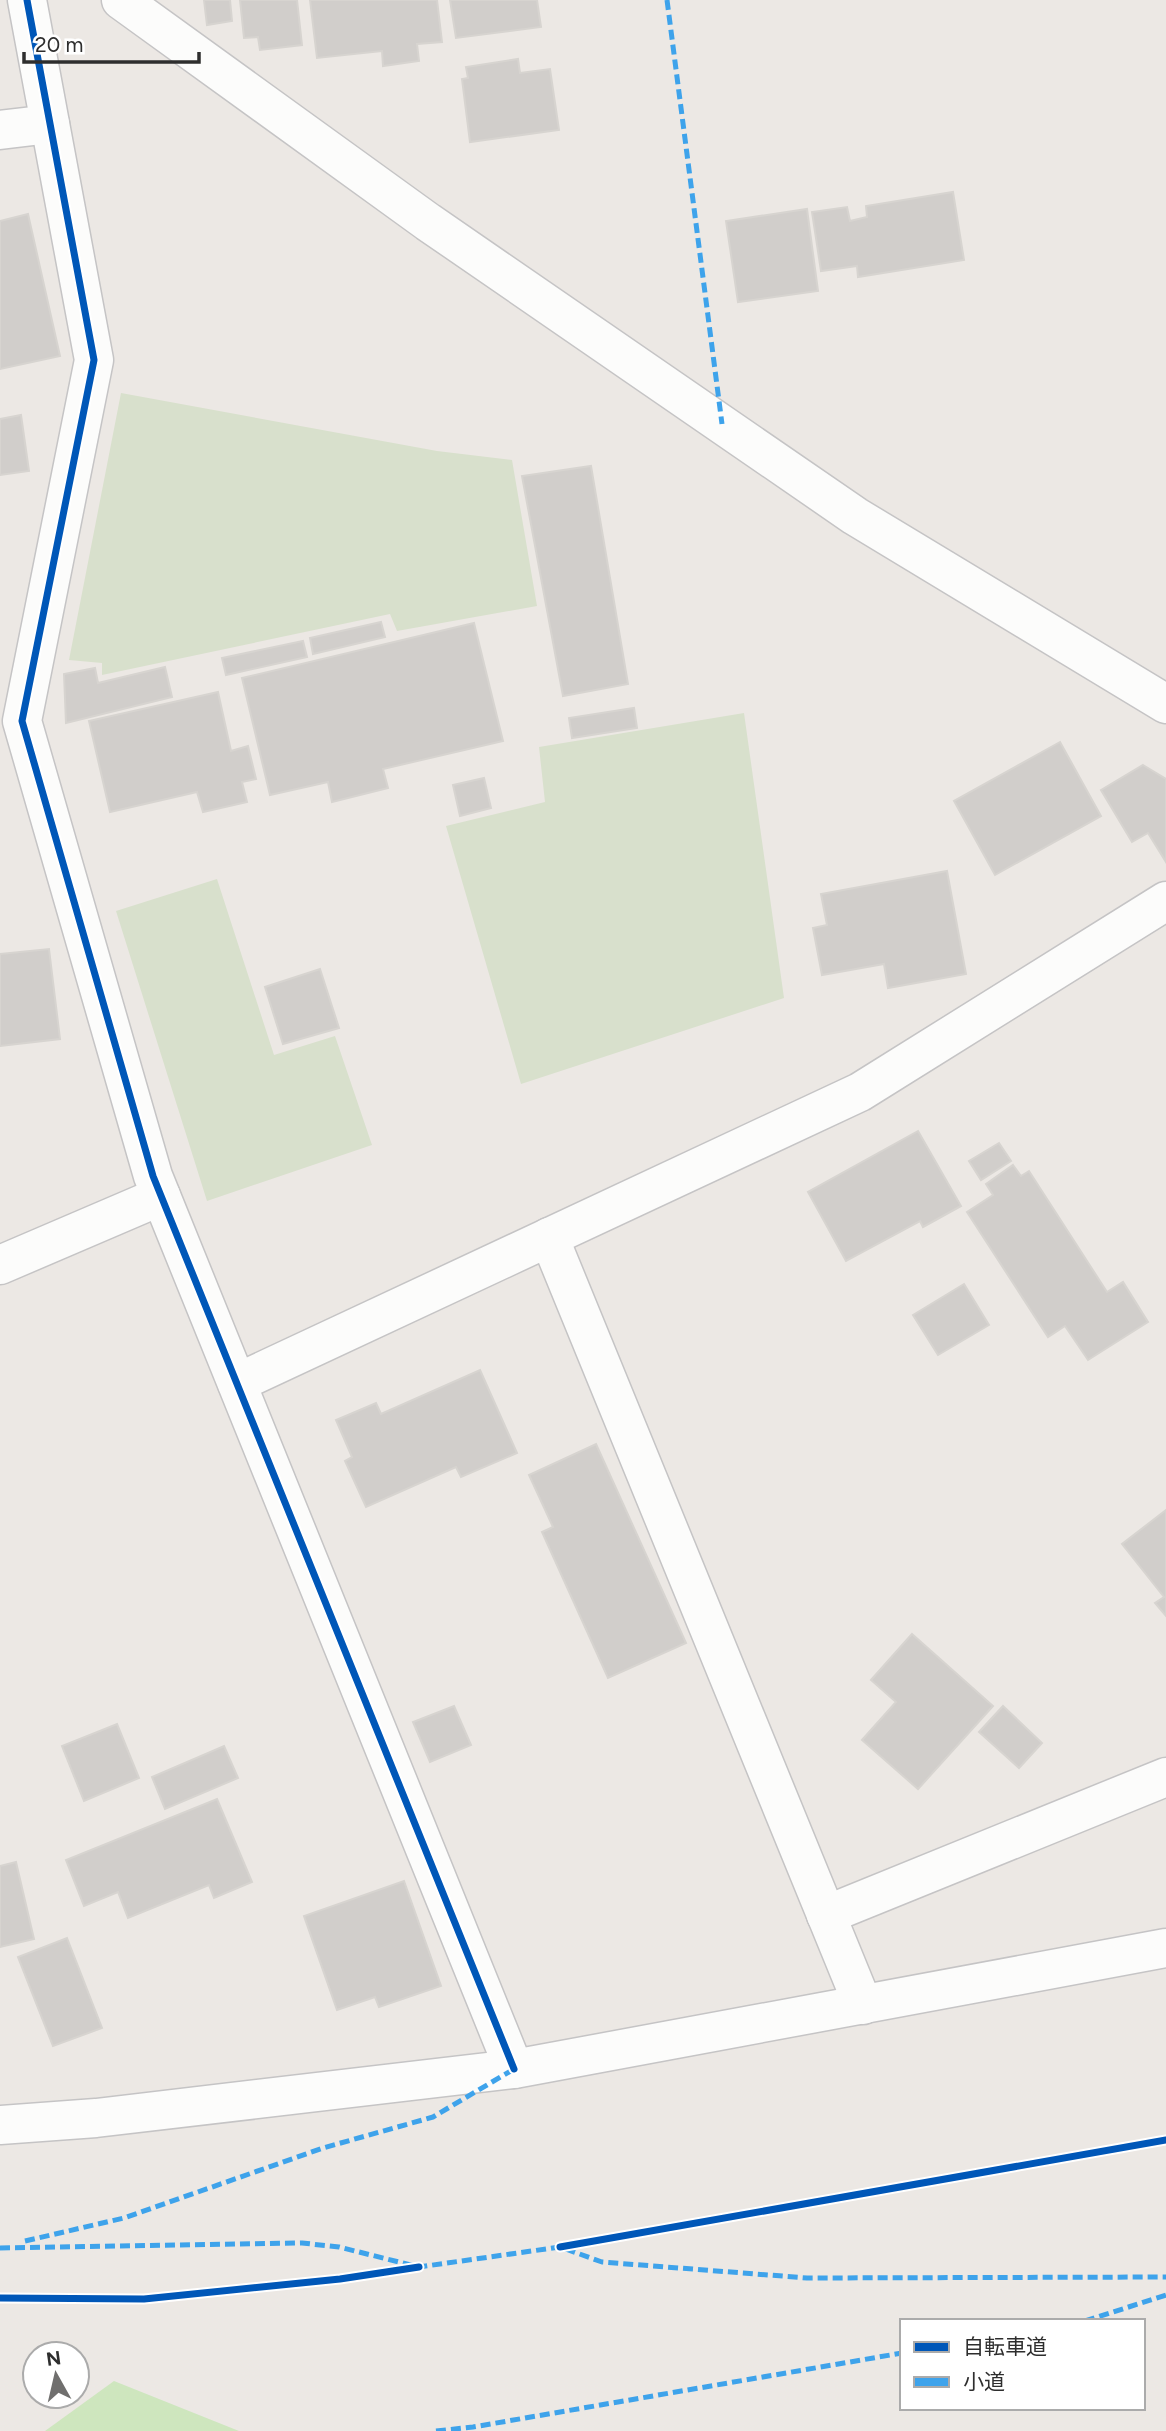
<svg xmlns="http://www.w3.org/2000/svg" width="1166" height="2431" font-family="Figtree,'Noto Sans JP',sans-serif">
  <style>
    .green { fill: #cee6be }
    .cemetery { fill: #d8e0cc }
    .building { fill: #d1cecb; stroke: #d7d4d0; stroke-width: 2 }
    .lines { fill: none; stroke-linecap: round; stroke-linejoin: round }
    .minor-casing { stroke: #c5c4c5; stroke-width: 41 }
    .minor { stroke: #fcfcfb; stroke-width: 38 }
    .quiet { stroke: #3ea3eb; stroke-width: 5; stroke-dasharray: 10 5; stroke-linecap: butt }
    .cycleway-casing { stroke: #fff; stroke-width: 11 }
    .cycleway { stroke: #0057b8; stroke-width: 7 }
  </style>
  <rect width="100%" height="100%" fill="#ece8e4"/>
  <polygon class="green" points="114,2381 239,2431 45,2431"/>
  <g class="cemetery">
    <polygon points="121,393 437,451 512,460 537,606 397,631 390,614 102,675 102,663 69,660"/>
    <polygon points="744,713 784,998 521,1084 446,826 545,802 539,747"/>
    <polygon points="217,879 274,1055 335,1036 372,1145 207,1201 116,911"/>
  </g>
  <g class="building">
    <polygon points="204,0 230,0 232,21 207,25"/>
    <polygon points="240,0 297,0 302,45 260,50 258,37 244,38"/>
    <polygon points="310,0 437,0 442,42 417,44 419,61 383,66 382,51 317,58"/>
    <polygon points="450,0 537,0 541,27 456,38"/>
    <polygon points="518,59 520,73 550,69 559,130 470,142 462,79 468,78 466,67"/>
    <polygon points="953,192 964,260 858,277 857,266 821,271 812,212 847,207 850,221 867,217 866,206"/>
    <polygon points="807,209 818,291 738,302 726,221"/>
    <polygon points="28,214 60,356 0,369 0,221"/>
    <polygon points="21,415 29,471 0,475 0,419"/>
    <polygon points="591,466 628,684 563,696 522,476"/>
    <polygon points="381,622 385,637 313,654 310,638"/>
    <polygon points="474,623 503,741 383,769 388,788 332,802 328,782 270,795 242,678"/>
    <polygon points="303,641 307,657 226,675 222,658"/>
    <polygon points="165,667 172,697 66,723 64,674 95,668 98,683"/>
    <polygon points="218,692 231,751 248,746 256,779 242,782 247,802 203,812 197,792 110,812 89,721"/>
    <polygon points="634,708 637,728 572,738 569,718"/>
    <polygon points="1060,742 1101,816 995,875 954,801"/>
    <polygon points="1143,765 1166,779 1166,862 1148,833 1132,842 1101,790"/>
    <polygon points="484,778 491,808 460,816 453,785"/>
    <polygon points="947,871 966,974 888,988 884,964 822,975 813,928 827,925 821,894"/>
    <polygon points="49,949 60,1039 0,1046 0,954"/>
    <polygon points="320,969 339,1028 283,1044 265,987"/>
    <polygon points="918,1131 961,1206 923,1227 920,1221 846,1261 808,1192"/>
    <polygon points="999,1143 1011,1161 981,1180 969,1161"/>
    <polygon points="1013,1165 1021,1176 1029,1171 1107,1292 1123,1282 1148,1322 1088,1360 1065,1326 1048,1337 967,1212 993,1195 986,1184"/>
    <polygon points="964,1284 989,1325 938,1355 913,1315"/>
    <polygon points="480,1370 517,1453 461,1477 456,1467 366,1507 345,1461 352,1457 336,1420 376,1403 381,1414"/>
    <polygon points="596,1444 686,1643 608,1678 542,1532 553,1527 529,1475"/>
    <polygon points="1166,1510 1166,1616 1155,1603 1164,1597 1122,1544"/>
    <polygon points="912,1634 993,1706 918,1789 862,1740 896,1702 871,1680"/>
    <polygon points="454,1706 471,1745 430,1762 413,1722"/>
    <polygon points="1003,1706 1042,1743 1019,1768 979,1732"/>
    <polygon points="117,1724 139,1778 84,1801 62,1746"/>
    <polygon points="224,1746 238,1778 165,1809 152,1777"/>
    <polygon points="217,1799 252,1882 214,1898 209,1885 128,1918 118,1892 84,1906 66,1860"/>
    <polygon points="16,1862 34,1939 0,1947 0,1866"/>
    <polygon points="404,1881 441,1986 379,2007 375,1997 337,2010 304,1916"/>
    <polygon points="67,1938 102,2028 53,2046 18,1957"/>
  </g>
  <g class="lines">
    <defs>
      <g id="minor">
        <polyline points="27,0 94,360 22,721 153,1176 514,2069"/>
        <polyline points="121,0 428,222 855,516 1166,704"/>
        <polyline points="0,130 50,124"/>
        <polyline points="549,1237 863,2005"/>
        <polyline points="0,1265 161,1196"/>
        <polyline points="237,1383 860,1092 1166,901"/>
        <polyline points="826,1915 1166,1777"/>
        <polyline points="0,2125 96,2118 514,2069 1166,1948"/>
      </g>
    </defs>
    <use href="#minor" class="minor-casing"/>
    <use href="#minor" class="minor"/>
    <g class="quiet">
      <polyline points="667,0 722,424"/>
      <polyline points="25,2241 124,2218 323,2148 433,2117 514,2069"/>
      <polyline points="0,2248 302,2243 339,2247 419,2267 560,2247 602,2262 807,2278 1166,2277"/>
      <polyline points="1085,2321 1166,2295"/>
      <polyline points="436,2431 473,2427 902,2353"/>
    </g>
    <defs>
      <g id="cycleway">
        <polyline points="27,0 94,360 22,721 153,1176 514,2069"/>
        <polyline points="560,2247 1166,2140"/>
        <polyline points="0,2298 144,2299 340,2279 419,2267"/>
      </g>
    </defs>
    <use href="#cycleway" class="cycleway-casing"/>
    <use href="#cycleway" class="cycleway"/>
  </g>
  <rect x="900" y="2319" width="245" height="91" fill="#ffffff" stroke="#ababab" stroke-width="2"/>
  <rect x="914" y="2342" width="35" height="10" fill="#0057b8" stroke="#ababab" stroke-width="2"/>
  <text x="963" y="2354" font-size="21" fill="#2e2e2e">自転車道</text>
  <rect x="914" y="2377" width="35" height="10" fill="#3ea3eb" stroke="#ababab" stroke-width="2"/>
  <text x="963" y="2389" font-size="21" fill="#2e2e2e">小道</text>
  <g transform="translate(56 2375) rotate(352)"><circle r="33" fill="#ffffff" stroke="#ababab" stroke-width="2"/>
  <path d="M0-5L12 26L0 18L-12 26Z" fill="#706f6e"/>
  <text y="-10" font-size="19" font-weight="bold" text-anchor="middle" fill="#2e2e2e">N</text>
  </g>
  <path d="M24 52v10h175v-10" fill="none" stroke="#2e2e2e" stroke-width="3.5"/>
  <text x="35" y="52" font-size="21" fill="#2e2e2e" stroke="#ffffff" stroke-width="5" paint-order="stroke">20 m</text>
</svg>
